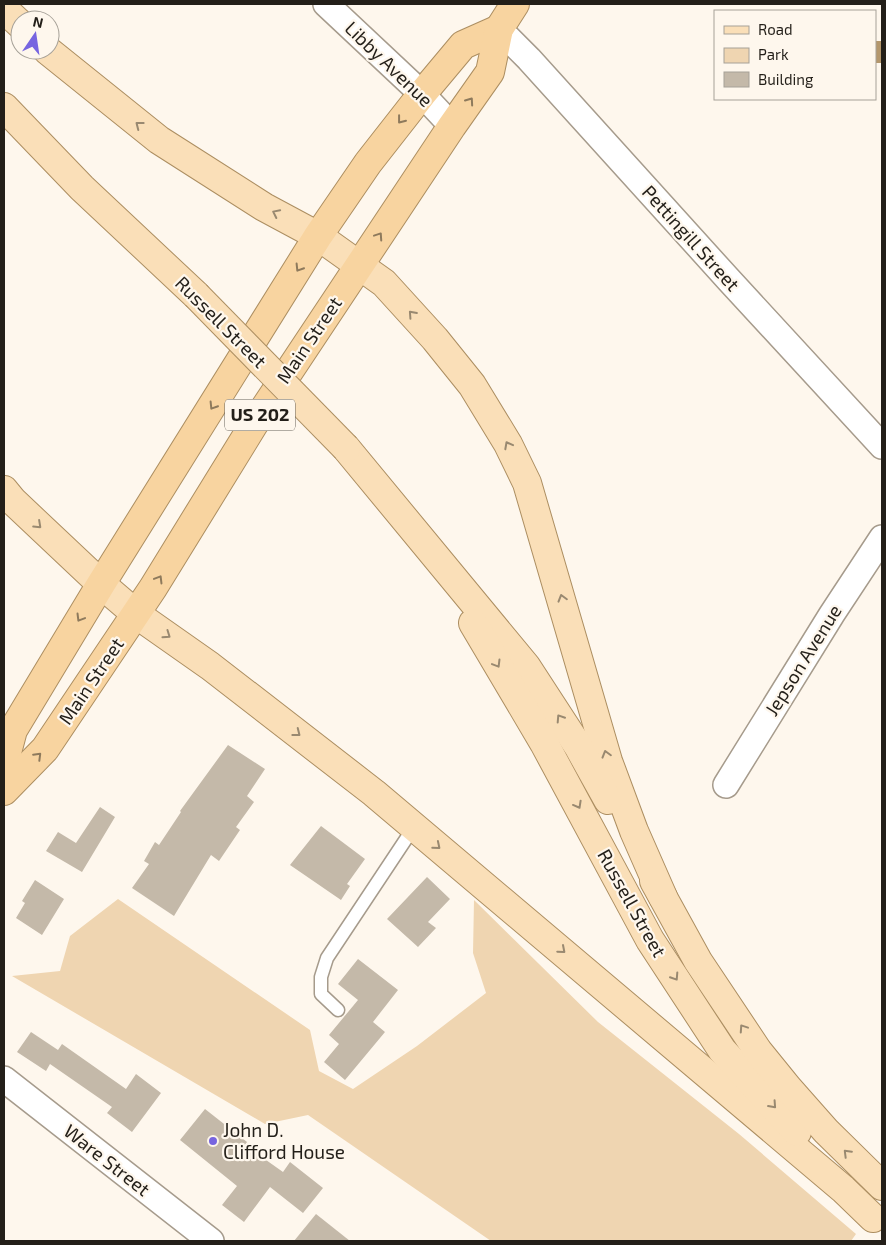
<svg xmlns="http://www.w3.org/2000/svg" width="886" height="1245" font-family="'Exo 2',sans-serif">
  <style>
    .green { fill: #efd5b1 }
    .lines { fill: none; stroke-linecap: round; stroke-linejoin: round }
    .canal { stroke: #b4976c; stroke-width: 22 }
    .building { fill: #c4b9a9 }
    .service-casing { stroke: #a69b8c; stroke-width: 15 }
    .minor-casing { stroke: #a69b8c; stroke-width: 28 }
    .primary-casing { stroke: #ac8e61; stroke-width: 30 }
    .trunk-casing { stroke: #ac8e61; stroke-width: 30 }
    .service { stroke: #fff; stroke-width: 12 }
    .minor { stroke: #fff; stroke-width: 25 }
    .primary { stroke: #fadfb8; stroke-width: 28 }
    .trunk { stroke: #f8d4a0; stroke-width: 28 }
    .primary-bridge-casing { stroke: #ac8e61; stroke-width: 30; stroke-linecap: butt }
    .primary-bridge { stroke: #fadfb8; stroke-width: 28 }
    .oneway { stroke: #8e7a5c }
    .oneway2 { stroke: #998970 }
    .poi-dot { fill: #7765e0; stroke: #fef7ed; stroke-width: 2 }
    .labels { text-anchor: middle; stroke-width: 4.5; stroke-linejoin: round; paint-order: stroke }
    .shield { fill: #fef7ed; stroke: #656059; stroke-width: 1 }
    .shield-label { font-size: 18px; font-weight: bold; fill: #231f19 }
    .street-label { font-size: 19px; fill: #231f19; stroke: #fef7ed }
    .poi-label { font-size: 19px; fill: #231f19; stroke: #fef7ed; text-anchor: start }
  </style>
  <rect width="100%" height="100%" fill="#fef7ed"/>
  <polygon class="green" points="118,899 310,1030 319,1071 353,1089 417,1046 486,993 473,953 474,900 598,1022 739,1134 856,1234 851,1241 491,1241 308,1115 265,1124 12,976 60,971 70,936"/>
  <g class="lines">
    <polyline class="canal" points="875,52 882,52"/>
  </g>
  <g class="building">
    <polygon points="228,745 265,769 247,796 254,802 236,827 240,830 219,861 211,855 174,916 132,888 149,864 144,861 155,842 159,845 181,812 180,811"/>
    <polygon points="100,807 115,817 82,872 46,851 58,832 76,843"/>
    <polygon points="321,826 365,859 347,884 350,886 341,900 290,865"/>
    <polygon points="427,877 450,899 428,922 436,928 418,947 387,919"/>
    <polygon points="35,880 64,899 42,935 16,918 25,903 22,901"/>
    <polygon points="358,959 398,990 373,1022 385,1032 345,1080 324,1062 339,1044 329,1035 358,1000 338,984"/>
    <polygon points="31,1032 58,1050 62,1044 126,1089 136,1074 161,1093 132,1132 107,1113 112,1107 50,1064 46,1071 17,1052"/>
    <polygon points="205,1109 247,1142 245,1145 283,1172 290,1162 323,1188 303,1213 270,1187 244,1222 222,1205 237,1186 180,1140"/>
    <polygon points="316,1214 350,1241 294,1241"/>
  </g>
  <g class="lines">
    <defs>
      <polyline id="service" points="338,1010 321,994 321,977 327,958 414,827"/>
      <g id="minor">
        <polyline points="326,4 422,94 452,126"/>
        <polyline points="499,29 529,59 729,280 882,446"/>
        <polyline points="726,785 832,614 882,538"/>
        <polyline points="4,1079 211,1241"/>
      </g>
      <g id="primary">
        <polyline points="4,9 20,24"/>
        <polyline points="47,50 159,140 264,207 318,236 384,283 435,339 472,385 508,444 527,483 608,761 634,831 663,897"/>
        <polyline points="4,107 82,188 196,295"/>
        <polyline points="346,448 526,666 578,746 608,800"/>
        <polyline points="4,490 13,501 101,584 136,614 210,666 374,793 843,1189 873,1218"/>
        <polyline points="473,623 544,743 650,940 722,1050 797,1132"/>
        <polyline points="654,881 698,961 758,1051 788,1088 826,1131 882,1186"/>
      </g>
      <g id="trunk">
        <polyline points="4,764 13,730 101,584 318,236 368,163 422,94 463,45 499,29"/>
        <polyline points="4,791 45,749 153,588 254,424 452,126 490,72 499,29 515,4"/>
      </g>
    </defs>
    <use href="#service" class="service-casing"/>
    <use href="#minor" class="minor-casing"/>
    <use href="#primary" class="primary-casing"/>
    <use href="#trunk" class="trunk-casing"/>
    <use href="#service" class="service"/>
    <use href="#minor" class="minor"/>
    <use href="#primary" class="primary"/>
    <use href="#trunk" class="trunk"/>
    <defs>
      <polyline id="primary-bridge" points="196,295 346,448"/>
    </defs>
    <use href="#primary-bridge" class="primary-bridge-casing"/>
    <use href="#primary-bridge" class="primary-bridge"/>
  </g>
  <defs><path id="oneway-chevron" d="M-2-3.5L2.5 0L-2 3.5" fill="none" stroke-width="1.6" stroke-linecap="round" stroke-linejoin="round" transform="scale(1.25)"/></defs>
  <g class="oneway">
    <use href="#oneway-chevron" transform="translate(470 101) rotate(-55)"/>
    <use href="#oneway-chevron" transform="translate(401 120) rotate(128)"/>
    <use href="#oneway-chevron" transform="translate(379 236) rotate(-56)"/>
    <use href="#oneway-chevron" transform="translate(299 268) rotate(122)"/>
    <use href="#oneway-chevron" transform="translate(213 406) rotate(122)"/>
    <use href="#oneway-chevron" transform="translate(159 579) rotate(-59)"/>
    <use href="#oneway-chevron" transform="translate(80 618) rotate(121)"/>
    <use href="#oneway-chevron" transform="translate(38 756) rotate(-45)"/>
  </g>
  <g class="oneway2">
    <use href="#oneway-chevron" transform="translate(139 125) rotate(-142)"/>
    <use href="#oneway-chevron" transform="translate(276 213) rotate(-154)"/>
    <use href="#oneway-chevron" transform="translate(412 314) rotate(-132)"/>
    <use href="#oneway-chevron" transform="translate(508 445) rotate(-118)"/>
    <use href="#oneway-chevron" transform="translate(38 525) rotate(43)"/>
    <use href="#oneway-chevron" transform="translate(562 598) rotate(-106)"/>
    <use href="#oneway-chevron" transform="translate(167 635) rotate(35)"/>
    <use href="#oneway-chevron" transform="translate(497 664) rotate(59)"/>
    <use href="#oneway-chevron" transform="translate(560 718) rotate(-123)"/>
    <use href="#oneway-chevron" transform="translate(297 733) rotate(38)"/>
    <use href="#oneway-chevron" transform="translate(606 754) rotate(-106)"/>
    <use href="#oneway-chevron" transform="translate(578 805) rotate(61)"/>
    <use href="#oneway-chevron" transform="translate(437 846) rotate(40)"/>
    <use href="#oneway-chevron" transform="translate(562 950) rotate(41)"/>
    <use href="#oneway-chevron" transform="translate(675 977) rotate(57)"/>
    <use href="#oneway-chevron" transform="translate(743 1028) rotate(-124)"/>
    <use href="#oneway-chevron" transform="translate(773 1105) rotate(48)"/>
    <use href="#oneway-chevron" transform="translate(847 1153) rotate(-135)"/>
  </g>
  <circle class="poi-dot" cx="213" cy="1141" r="5"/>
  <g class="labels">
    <rect class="shield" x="225" y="399.5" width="70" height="31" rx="4"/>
    <g class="shield-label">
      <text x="260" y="421">US 202</text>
    </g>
    <g class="street-label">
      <text transform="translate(389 64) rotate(44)" y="7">Libby Avenue</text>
      <text transform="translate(691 238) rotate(48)" y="7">Pettingill Street</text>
      <text transform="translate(221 322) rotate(45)" y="7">Russell Street</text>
      <text transform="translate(309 340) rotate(-56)" y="7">Main Street</text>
      <text transform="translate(803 660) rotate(-58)" y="7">Jepson Avenue</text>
      <text transform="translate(91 681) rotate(-56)" y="7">Main Street</text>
      <text transform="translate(632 903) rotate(61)" y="7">Russell Street</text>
      <text transform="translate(107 1160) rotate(38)" y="7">Ware Street</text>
    </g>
    <g class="poi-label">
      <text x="223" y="1137">John D.<tspan x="223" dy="22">Clifford House</tspan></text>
    </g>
  </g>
  <rect width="886" height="1245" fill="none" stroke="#231f19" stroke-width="10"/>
  <rect x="714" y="10" width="162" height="90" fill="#fef7ed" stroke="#a6a198"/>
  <rect x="724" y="26" width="25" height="8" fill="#fadfb8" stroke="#a6a198"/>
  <text x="758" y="35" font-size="15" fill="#231f19">Road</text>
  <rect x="724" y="48" width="25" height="15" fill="#efd5b1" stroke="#a6a198"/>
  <text x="758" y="60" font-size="15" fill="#231f19">Park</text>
  <rect x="724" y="72" width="25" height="15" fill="#c4b9a9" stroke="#a6a198"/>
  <text x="758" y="85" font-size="15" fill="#231f19">Building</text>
  <g transform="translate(35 35) rotate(13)"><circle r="24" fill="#fef7ed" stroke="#a6a198"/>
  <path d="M0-4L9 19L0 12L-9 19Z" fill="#7765e0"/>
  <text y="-8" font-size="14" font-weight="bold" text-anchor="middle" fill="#231f19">N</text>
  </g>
</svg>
